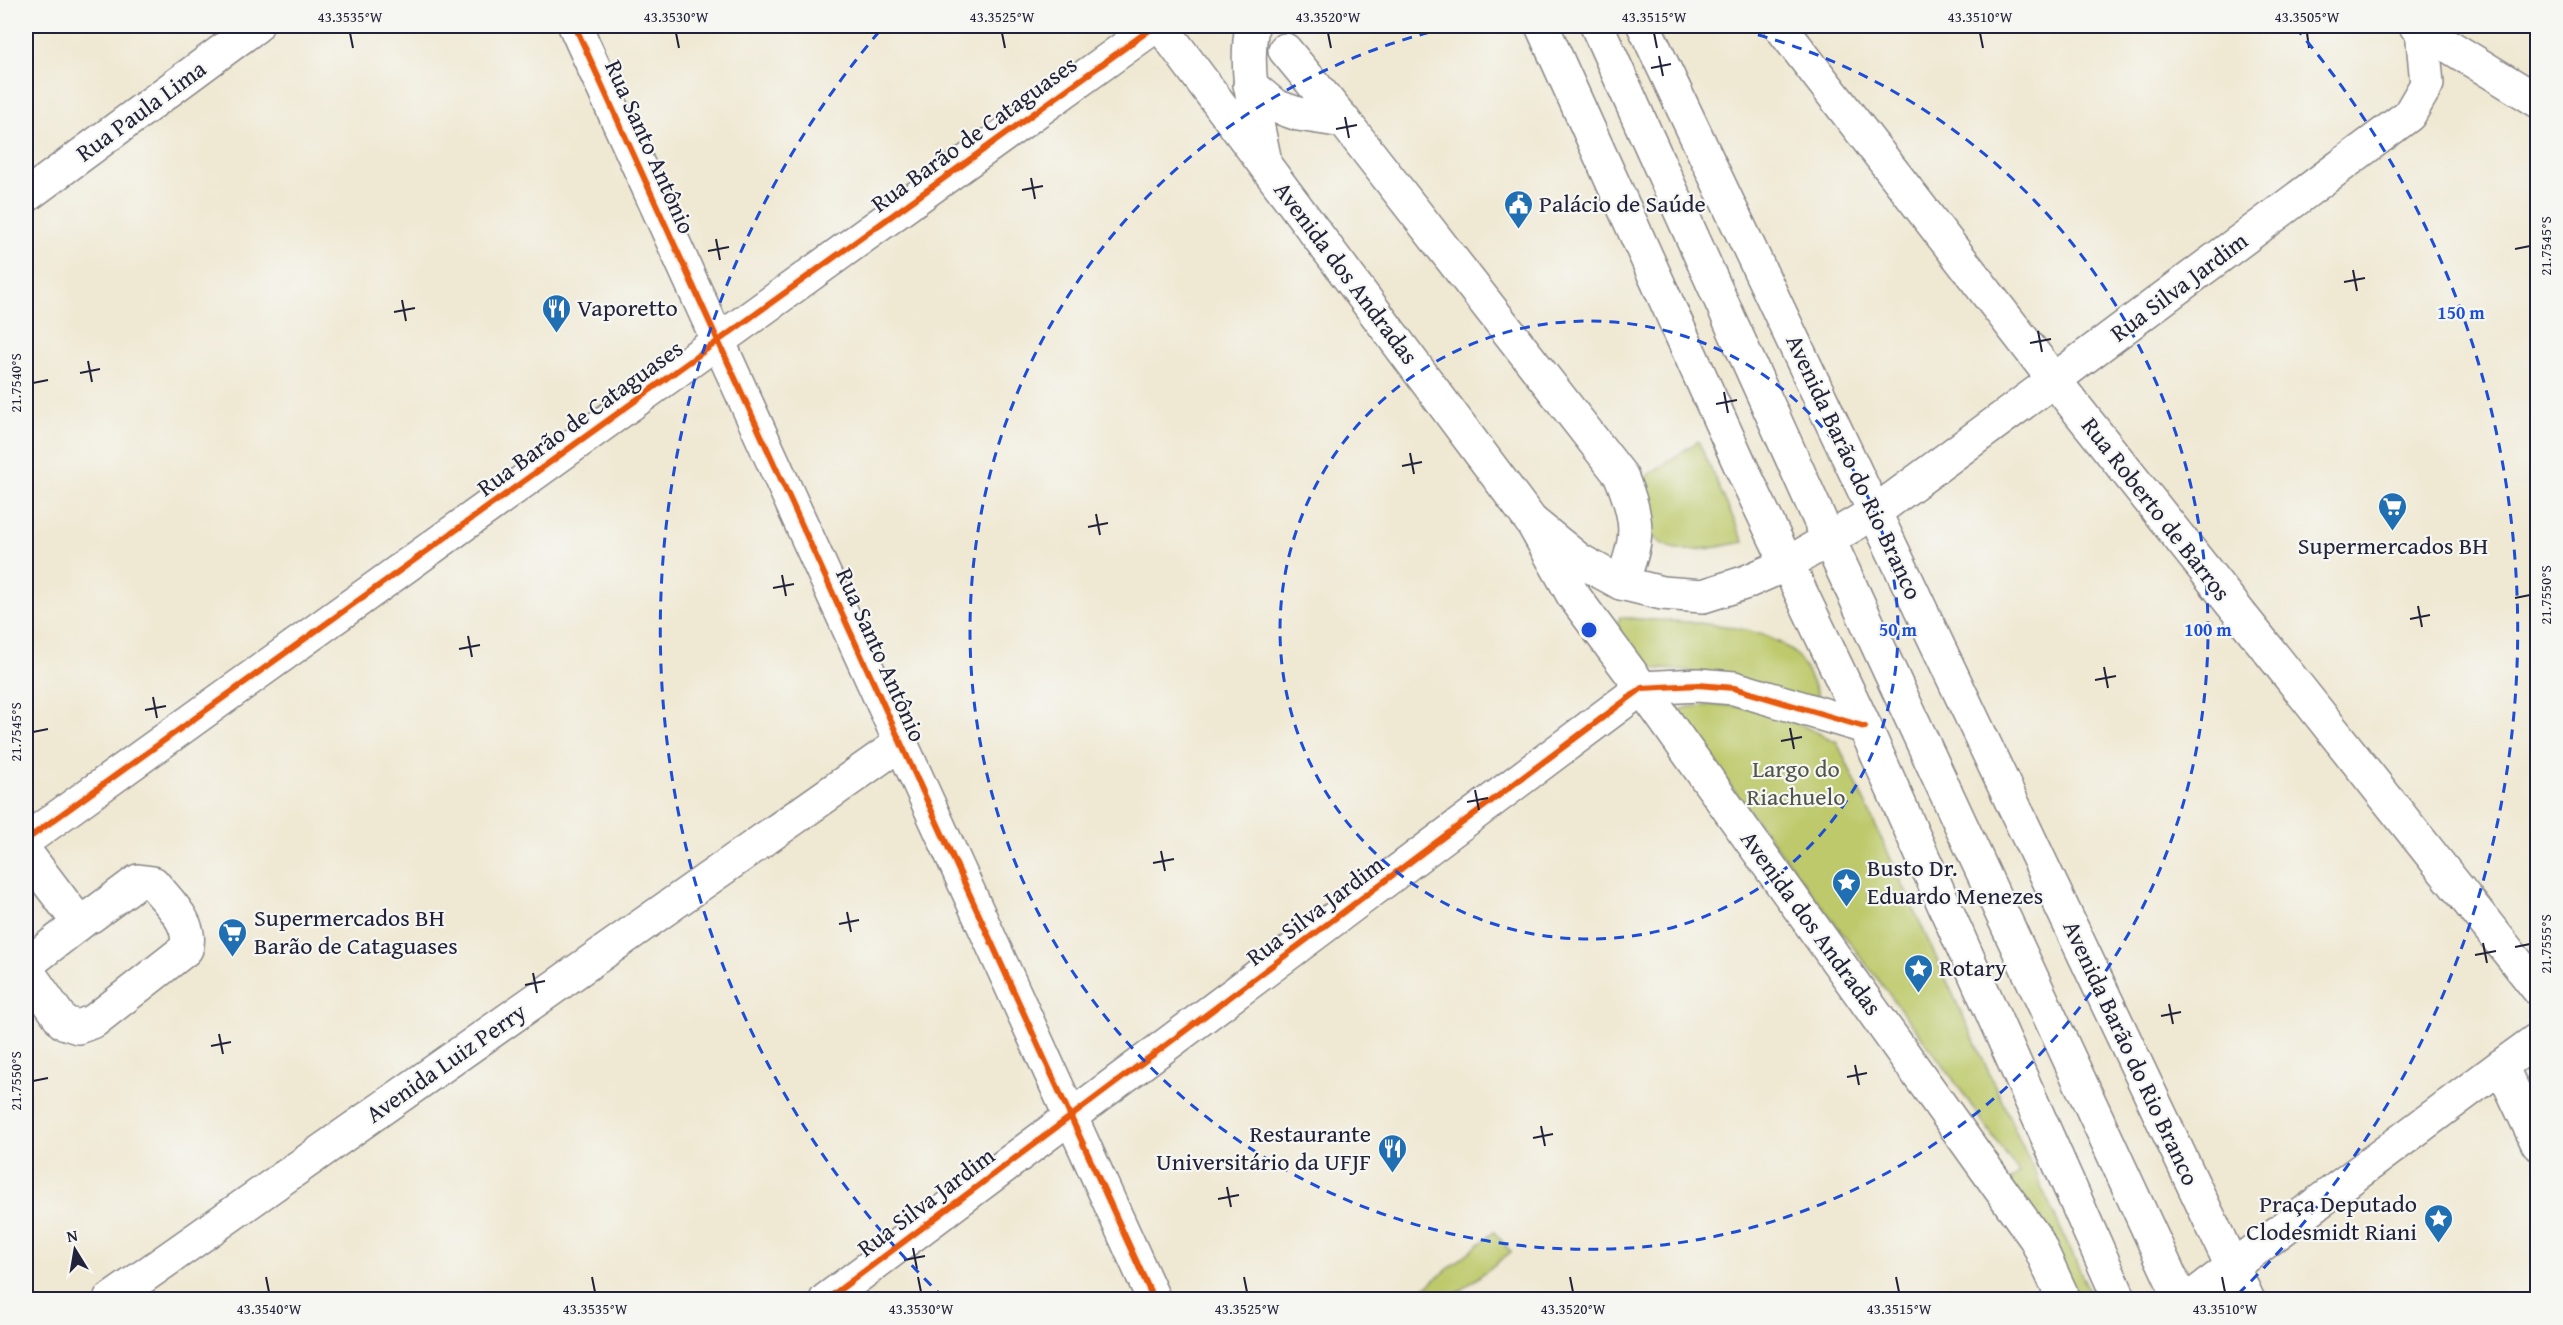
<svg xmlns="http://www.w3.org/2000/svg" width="2563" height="1325" font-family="'Gentium Book Plus',serif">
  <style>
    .green { fill: #bdc96a; stroke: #707652; stroke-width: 1.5 }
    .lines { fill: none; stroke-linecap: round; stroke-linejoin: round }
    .minor-casing { stroke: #888586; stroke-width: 36 }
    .major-casing { stroke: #888586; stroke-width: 36 }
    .minor { stroke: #fff; stroke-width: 33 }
    .major { stroke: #fff; stroke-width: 33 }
    .cycleway-casing { stroke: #f6f6f2; stroke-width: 10 }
    .cycleway { stroke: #e8590c; stroke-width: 6 }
    .ticks { fill: none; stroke: #22223b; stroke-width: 2 }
    .ring { fill: none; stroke: #1d4ed8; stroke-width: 3; stroke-dasharray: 10 8 }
    .labels { text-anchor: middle; stroke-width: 4.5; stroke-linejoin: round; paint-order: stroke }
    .street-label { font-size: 24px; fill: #22223b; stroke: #f6f6f2 }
    .poi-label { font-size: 24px; fill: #22223b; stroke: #f6f6f2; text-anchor: start }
    .park-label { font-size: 24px; fill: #505449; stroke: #f6f6f2 }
    .centre { fill: #1d4ed8; stroke: #f6f6f2; stroke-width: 3 }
    .ring-label { font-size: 18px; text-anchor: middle; font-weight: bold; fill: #1d4ed8; stroke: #f6f6f2; stroke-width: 4.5; stroke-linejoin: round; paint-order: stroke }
    .neatline { fill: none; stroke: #22223b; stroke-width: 2 }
    .ticks-label { font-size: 15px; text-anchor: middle; fill: #22223b }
  </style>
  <rect width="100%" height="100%" fill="#f6f6f2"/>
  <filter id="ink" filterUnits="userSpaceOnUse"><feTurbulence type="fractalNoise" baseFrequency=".0167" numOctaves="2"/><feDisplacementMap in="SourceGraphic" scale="12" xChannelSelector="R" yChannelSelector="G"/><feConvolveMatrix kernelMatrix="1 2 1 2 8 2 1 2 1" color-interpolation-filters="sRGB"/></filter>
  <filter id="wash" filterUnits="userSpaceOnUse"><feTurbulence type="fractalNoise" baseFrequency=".008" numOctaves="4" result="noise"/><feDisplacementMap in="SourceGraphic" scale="24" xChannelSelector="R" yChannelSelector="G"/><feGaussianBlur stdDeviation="1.35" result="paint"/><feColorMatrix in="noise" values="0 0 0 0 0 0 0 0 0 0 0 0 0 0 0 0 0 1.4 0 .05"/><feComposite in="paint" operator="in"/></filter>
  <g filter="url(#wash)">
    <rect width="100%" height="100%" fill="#efe8d2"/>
    <g class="green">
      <path d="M1698,441L1744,542C1711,547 1665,564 1646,526C1640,514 1637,499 1632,486Z"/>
      <path d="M1620,617C1670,624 1761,617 1797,656C1808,669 1815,691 1823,705L1683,670L1640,668L1613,634Z"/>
      <path d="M1715,705C1765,706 1793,721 1837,742L2093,1299H2078L2007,1183L2019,1173L1943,1065L1674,712L1689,707Z"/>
      <polygon points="1494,1232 1511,1252 1450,1299 1411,1299"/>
    </g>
  </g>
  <g filter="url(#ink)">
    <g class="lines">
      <defs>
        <g id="minor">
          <polyline points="575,26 1154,1300"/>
          <polyline points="1597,26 1828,538 2181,1300"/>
          <polyline points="1780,26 2054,380 2409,115 2427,84 2422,29"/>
          <polyline points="1285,50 1344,121"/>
          <path d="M1250,85L1275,106L1298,114L1344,121L1621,476C1639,521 1640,538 1621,583"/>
          <polyline points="26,196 256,26"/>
          <polyline points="1532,522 1573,595 1642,688 2036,1239 2064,1300"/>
          <polyline points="26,840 1155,26"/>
          <path d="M26,853L70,911C77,917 82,920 91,916L138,881L153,883C168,902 194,924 186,949L94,1021L78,1027L63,1022L26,969"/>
          <polyline points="26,965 85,919"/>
          <polyline points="110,1300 901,743"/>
          <polyline points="826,1300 1642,688 1698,685 1734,688 1865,727"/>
          <polyline points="2188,1300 2501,1066"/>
        </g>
        <g id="major">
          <polyline points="1161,26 1531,521 1579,560 1621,583 1662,593 1703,596 1744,583 1787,564 1875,512 2054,380 2538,989"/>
          <path d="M1252,26C1244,70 1255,113 1264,157"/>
          <polyline points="1542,26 1742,469 1865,727 2120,1300"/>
          <polyline points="1644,26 2248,1300"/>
          <polyline points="2416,26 2538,101"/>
          <polyline points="2538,1039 2501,1066 2538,1144"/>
        </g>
      </defs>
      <use href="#minor" class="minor-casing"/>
      <use href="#major" class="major-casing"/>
      <use href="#minor" class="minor"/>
      <use href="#major" class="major"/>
      <defs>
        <g id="cycleway">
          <polyline points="575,26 1154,1300"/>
          <polyline points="26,840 1155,26"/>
          <polyline points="826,1300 1642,688 1698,685 1734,688 1865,727"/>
        </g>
      </defs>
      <use href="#cycleway" class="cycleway-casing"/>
      <use href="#cycleway" class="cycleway"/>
    </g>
  </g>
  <path class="ticks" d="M350,33L353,48M676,33L679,48M1002,33L1005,48M1328,33L1331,48M1654,33L1657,48M1980,33L1983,48M2307,33L2309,48M1659,56L1663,76M1651,68L1671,64M1345,117L1349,138M1336,129L1357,125M1031,178L1035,199M1022,190L1043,186M716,239L720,260M2515,249L2530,246M708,251L729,247M2353,270L2357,291M2344,282L2365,278M402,300L406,321M394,312L415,308M2038,331L2042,352M2030,343L2051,339M88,361L92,382M80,373L100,369M33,383L48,380M1724,392L1728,413M1716,404L1737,400M1410,453L1414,474M1402,466L1422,462M1096,514L1100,535M1088,527L1108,523M782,575L786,596M773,588L794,584M2515,598L2530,595M2418,606L2422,627M2410,619L2430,615M468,636L472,657M459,649L480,645M2104,667L2108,688M2095,680L2116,676M153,697L157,718M145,710L166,706M1790,728L1794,749M33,732L48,729M1781,741L1802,737M1475,790L1479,810M1467,802L1488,798M1161,851L1165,871M1153,863L1174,859M847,912L851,932M839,924L859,920M2483,943L2487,963M2515,947L2530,944M2475,955L2496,951M533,973L537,993M525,985L545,981M2169,1004L2173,1024M2161,1016L2181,1012M219,1034L223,1054M211,1046L231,1042M1855,1065L1859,1085M1847,1077L1867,1073M33,1081L48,1078M1541,1126L1545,1146M1533,1138L1553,1134M1227,1187L1231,1207M1218,1199L1239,1195M913,1248L917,1269M904,1260L925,1256M266,1277L269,1292M592,1277L595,1292M918,1277L921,1292M1244,1277L1247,1292M1570,1277L1573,1292M1896,1277L1899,1292M2222,1277L2225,1292"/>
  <g class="ring">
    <circle cx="1589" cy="630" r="309"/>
    <path d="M1723 26A619 619 0 1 1 1455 26"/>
    <path d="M944 1298A928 928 0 0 1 883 27M2295 27A928 928 0 0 1 2234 1298"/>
  </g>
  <defs>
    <symbol id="civic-pin" viewBox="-11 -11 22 30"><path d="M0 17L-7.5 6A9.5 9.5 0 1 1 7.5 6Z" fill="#1f6fb2" stroke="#f6f6f2"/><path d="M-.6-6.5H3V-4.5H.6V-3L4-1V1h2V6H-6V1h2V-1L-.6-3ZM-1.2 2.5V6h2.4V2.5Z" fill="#fff"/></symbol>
    <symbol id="restaurant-pin" viewBox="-11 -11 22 30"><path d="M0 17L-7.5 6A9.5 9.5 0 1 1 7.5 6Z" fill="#1f6fb2" stroke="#f6f6f2"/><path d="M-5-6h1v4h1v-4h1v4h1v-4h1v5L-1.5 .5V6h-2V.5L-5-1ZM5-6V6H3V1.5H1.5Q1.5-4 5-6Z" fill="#fff"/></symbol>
    <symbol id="supermarket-pin" viewBox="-11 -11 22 30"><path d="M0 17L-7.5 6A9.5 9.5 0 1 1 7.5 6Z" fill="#1f6fb2" stroke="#f6f6f2"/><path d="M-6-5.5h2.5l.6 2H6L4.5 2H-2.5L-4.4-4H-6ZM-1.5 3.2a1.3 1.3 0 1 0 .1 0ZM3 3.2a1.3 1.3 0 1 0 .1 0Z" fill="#fff"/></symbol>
    <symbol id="sight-pin" viewBox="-11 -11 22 30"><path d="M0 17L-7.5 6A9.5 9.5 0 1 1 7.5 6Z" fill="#1f6fb2" stroke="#f6f6f2"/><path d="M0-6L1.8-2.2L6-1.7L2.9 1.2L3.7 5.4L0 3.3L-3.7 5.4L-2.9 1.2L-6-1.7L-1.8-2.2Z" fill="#fff"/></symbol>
  </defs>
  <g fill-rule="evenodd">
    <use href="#civic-pin" x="1502" y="188" width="33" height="45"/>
    <use href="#restaurant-pin" x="540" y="292" width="33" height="45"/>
    <use href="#supermarket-pin" x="2376" y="490" width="33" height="45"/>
    <use href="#sight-pin" x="1830" y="866" width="33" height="45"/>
    <use href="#supermarket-pin" x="216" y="916" width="33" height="45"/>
    <use href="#sight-pin" x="1902" y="952" width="33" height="45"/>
    <use href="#restaurant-pin" x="1376" y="1132" width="33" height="45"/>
    <use href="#sight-pin" x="2422" y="1202" width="33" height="45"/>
  </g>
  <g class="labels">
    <g class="street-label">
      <text transform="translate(141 111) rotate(-36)" y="8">Rua Paula Lima</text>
      <text transform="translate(974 134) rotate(-36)" y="8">Rua Barão de Cataguases</text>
      <text transform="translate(650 147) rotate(66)" y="8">Rua Santo Antônio</text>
      <text transform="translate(1346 273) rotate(53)" y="8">Avenida dos Andradas</text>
      <text transform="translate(2179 287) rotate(-37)" y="8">Rua Silva Jardim</text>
      <text transform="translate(580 418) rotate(-36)" y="8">Rua Barão de Cataguases</text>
      <text transform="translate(1854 467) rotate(65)" y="8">Avenida Barão do Rio Branco</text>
      <text transform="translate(2156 509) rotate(52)" y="8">Rua Roberto de Barros</text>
      <text transform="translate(881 655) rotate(66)" y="8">Rua Santo Antônio</text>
      <text transform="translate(1315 911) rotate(-37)" y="8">Rua Silva Jardim</text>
      <text transform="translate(1811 923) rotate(54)" y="8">Avenida dos Andradas</text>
      <text transform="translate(2131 1053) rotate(65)" y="8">Avenida Barão do Rio Branco</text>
      <text transform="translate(446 1063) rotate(-35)" y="8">Avenida Luiz Perry</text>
      <text transform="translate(926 1202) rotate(-37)" y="8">Rua Silva Jardim</text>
    </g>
    <g class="poi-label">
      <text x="1539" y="212">Palácio de Saúde</text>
      <text x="577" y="316">Vaporetto</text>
      <text x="2393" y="554" text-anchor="middle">Supermercados BH</text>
      <text x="1867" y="876">Busto Dr.<tspan x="1867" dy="28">Eduardo Menezes</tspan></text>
      <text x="254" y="926">Supermercados BH<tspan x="254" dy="28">Barão de Cataguases</tspan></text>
      <text x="1939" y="976">Rotary</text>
      <text x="1371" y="1142" text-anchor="end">Restaurante<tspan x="1371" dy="28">Universitário da UFJF</tspan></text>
      <text x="2417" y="1212" text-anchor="end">Praça Deputado<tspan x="2417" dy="28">Clodesmidt Riani</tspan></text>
    </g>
    <g class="park-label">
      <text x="1796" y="777">Largo do<tspan x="1796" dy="28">Riachuelo</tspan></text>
    </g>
  </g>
  <circle cx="1589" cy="630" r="9" class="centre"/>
  <g class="ring-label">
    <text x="2461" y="319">150 m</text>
    <text x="1898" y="636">50 m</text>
    <text x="2208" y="636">100 m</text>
  </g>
  <rect width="2563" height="1325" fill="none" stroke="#f6f6f2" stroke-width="66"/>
  <g transform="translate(75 1250) rotate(349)" stroke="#f6f6f2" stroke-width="4.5" paint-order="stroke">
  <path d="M0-4.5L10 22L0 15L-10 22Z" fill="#22223b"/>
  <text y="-9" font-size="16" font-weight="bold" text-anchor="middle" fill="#22223b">N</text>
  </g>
  <rect x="33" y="33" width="2497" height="1259" class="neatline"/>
  <g class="ticks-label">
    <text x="350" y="22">43.3535°W</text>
    <text x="676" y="22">43.3530°W</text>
    <text x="1002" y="22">43.3525°W</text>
    <text x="1328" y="22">43.3520°W</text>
    <text x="1654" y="22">43.3515°W</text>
    <text x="1980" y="22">43.3510°W</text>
    <text x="2307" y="22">43.3505°W</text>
    <text transform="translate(2546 246) rotate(-90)" y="5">21.7545°S</text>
    <text transform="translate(16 383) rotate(-90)" y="5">21.7540°S</text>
    <text transform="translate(2546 595) rotate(-90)" y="5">21.7550°S</text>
    <text transform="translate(16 732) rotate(-90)" y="5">21.7545°S</text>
    <text transform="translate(2546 944) rotate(-90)" y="5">21.7555°S</text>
    <text transform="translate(16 1081) rotate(-90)" y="5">21.7550°S</text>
    <text x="269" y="1314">43.3540°W</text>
    <text x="595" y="1314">43.3535°W</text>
    <text x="921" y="1314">43.3530°W</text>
    <text x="1247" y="1314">43.3525°W</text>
    <text x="1573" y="1314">43.3520°W</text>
    <text x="1899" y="1314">43.3515°W</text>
    <text x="2225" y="1314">43.3510°W</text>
  </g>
</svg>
